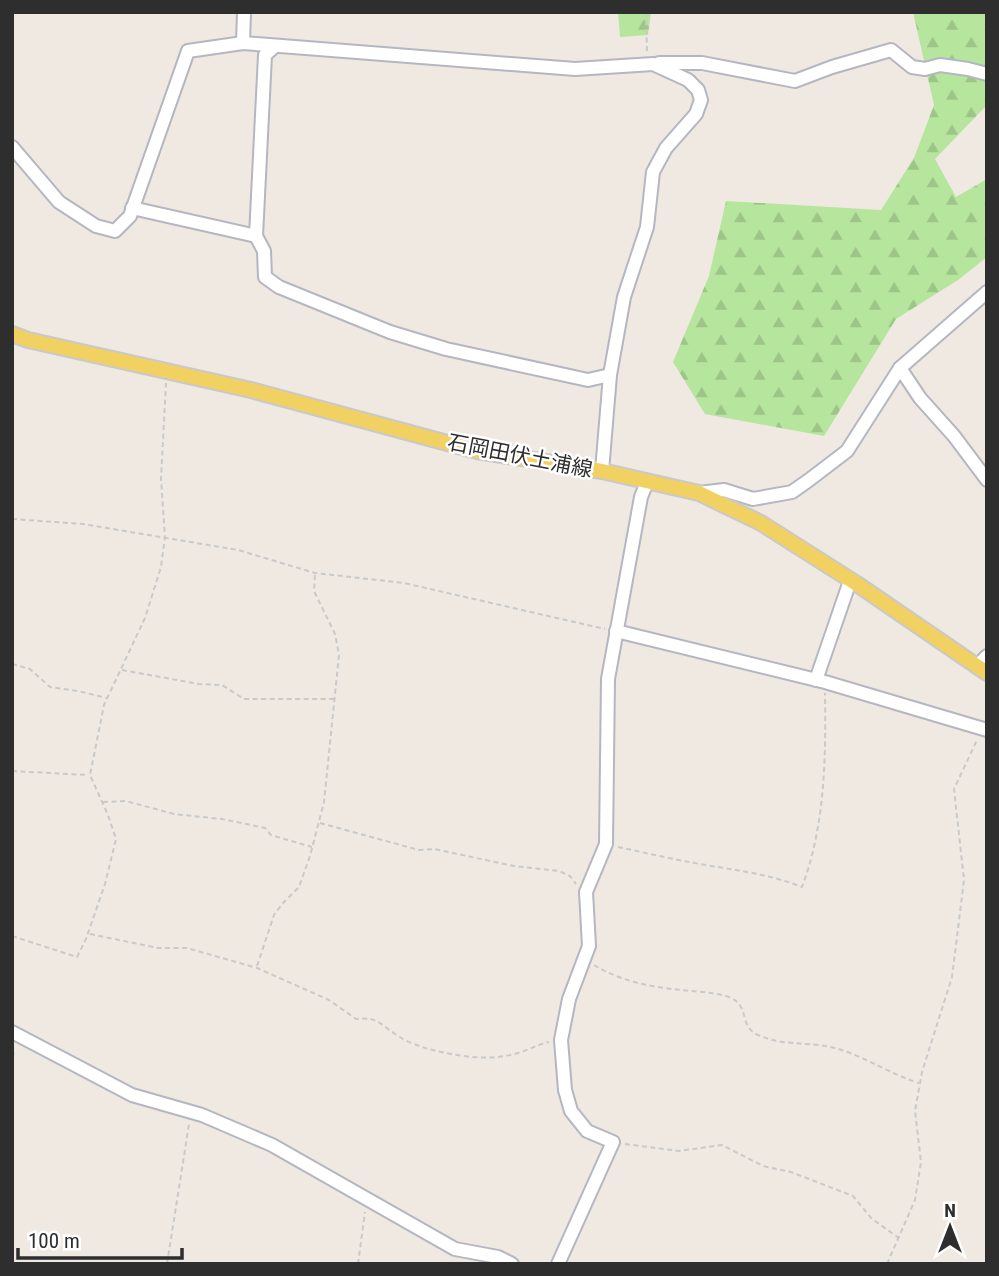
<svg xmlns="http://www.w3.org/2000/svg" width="999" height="1276" font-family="'Roboto Condensed','Noto Sans JP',sans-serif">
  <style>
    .forest { fill: url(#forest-firs) }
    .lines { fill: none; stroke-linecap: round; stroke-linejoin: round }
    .minor-casing { stroke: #b4b7c1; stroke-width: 16 }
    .major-casing { stroke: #c9c9c9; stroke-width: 18 }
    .path { stroke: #c9c9c9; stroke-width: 2; stroke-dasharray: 5 3.5; stroke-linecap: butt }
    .minor { stroke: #fff; stroke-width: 12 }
    .major { stroke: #f2d163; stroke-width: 14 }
    .labels { text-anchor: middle; stroke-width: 5; stroke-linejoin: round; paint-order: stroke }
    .street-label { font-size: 21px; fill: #2e2e2e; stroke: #fff }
  </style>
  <defs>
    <pattern id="forest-firs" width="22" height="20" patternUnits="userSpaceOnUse" patternTransform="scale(1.75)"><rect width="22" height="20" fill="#b6e59e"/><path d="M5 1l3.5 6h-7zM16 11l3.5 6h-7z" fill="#9dc588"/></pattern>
  </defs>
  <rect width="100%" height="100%" fill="#efe9e1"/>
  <g class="forest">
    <polygon points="618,12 651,12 648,35 620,37"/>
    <polygon points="913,12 987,12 987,105 935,159 956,197 987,179 987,257 958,280 896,319 824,436 705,414 673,362 709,276 726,201 881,210 914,158 934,105"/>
  </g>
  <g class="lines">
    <defs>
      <g id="minor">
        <polyline points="243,43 244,12"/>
        <polyline points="274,47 265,55 256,236 264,251 265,277 279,287 390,332 446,349 588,380 610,375"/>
        <polyline points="659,63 702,63 795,81 832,67 891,50 912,67 925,69 940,65 968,69 987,74"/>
        <polyline points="12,147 59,202 96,226 115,231 130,216 188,51 243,43 575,69 653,64 688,80 698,90 701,100 696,114 666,148 653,172 647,227 624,297 610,375 602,471"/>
        <polyline points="132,208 256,236"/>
        <polyline points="900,368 920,398 954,436 987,480"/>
        <polyline points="699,493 724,490 753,499 792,492 809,480 847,451 900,368 987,292"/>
        <polyline points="616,631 825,682 987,730"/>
        <polyline points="977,666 987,656"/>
        <polyline points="816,680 850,581"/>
        <polyline points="12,1032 132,1095 202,1115 272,1145 455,1249 498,1257 512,1264"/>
        <polyline points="558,1264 613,1142 587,1131 571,1111 565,1090 561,1040 569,999 589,946 586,892 606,844 608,679 641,497 647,482"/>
      </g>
      <polyline id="major" points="12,334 28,340 251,390 477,451 602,471 699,493 761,523 857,584 987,673"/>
    </defs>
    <use href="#minor" class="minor-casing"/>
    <use href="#major" class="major-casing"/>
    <g class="path">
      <polyline points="646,12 647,53"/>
      <polyline points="12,519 83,524 238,550 315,573 404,583 605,629"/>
      <polyline points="12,664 30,669 50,687 78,691 107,698"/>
      <polyline points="122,670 199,684 222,685 244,699 334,699"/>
      <polyline points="12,771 88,775"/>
      <polyline points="103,802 126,801 174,814 222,819 265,828 271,835 312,847"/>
      <polyline points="320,823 419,850 434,849 514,866 559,871 570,876 576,884"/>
      <path d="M618,847C651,854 685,862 718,867C748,872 774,876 802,887C825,826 826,758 825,693"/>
      <path d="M90,934L158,948H187L257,968L329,1000L356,1019C380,1016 382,1027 400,1037C407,1042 417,1045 425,1048C454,1056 489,1062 518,1053C529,1050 538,1044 549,1042"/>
      <polyline points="12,936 77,957 86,939 105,884 116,839 108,815 90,775 104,705 145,618 161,567 165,537 161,479 166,383"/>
      <path d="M594,965C620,981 651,987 681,990C697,992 714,992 729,997C750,1005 739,1025 756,1034C783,1047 807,1041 835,1048C864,1056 890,1074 919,1083"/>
      <polyline points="257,966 274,915 283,903 299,887 310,856 324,802 339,655 335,634 314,591 315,574"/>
      <polyline points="12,1065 14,1048"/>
      <polyline points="625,1144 679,1151 722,1145 763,1166 791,1172 853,1196 872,1219 899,1238"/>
      <polyline points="167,1264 189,1124"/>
      <polyline points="358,1264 365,1212"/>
      <polyline points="887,1264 915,1200 921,1162 915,1111 922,1072 952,977 964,880 954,789 977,740"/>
    </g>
    <use href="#minor" class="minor"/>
    <use href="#major" class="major"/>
  </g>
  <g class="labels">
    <g class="street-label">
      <text transform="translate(520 456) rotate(11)" y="7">石岡田伏土浦線</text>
    </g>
  </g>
  <rect width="999" height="1276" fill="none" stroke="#2e2e2e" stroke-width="28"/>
  <g transform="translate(950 1227)" stroke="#ffffff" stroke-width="5" paint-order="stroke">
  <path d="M0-5L12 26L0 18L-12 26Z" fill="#2e2e2e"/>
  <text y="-10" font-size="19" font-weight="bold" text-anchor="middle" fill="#2e2e2e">N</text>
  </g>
  <path d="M18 1248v10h164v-10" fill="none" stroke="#2e2e2e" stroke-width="3.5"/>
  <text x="28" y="1248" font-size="21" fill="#2e2e2e" stroke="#ffffff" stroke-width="5" paint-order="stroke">100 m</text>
</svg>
